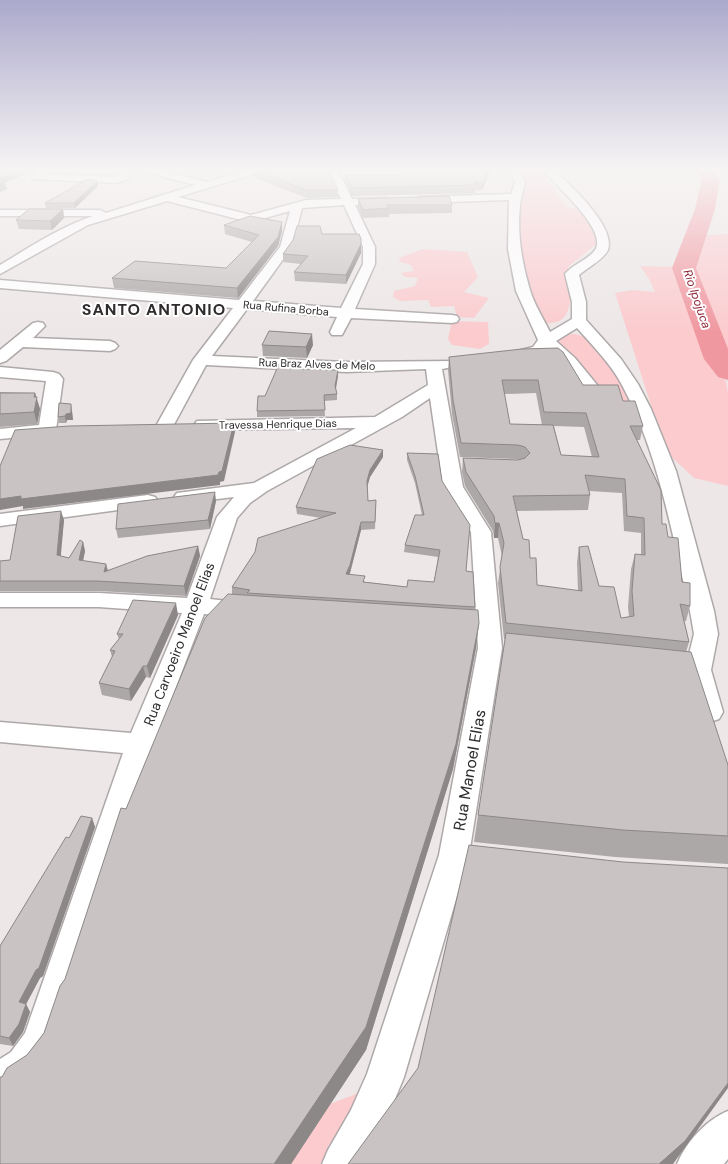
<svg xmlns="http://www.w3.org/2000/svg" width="728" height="1164" font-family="'DM Sans',sans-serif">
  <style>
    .green { fill: #fbcbce }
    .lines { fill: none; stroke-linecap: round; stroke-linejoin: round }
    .river { fill: #f098a0; fill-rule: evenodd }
    .minor-casing { stroke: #aea8a9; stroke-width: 3 }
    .minor { fill: #fff; fill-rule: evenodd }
    .wall { fill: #ada8a8; fill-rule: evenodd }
    .shaded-wall { fill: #8d8888 }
    .building { fill: #c9c3c3; stroke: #8d8888; fill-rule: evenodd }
    .labels { text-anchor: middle; stroke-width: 4; stroke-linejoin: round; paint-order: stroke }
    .far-street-label { font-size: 11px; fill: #2e2c2c; stroke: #fff }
    .far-water-label { font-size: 12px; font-style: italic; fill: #8e293b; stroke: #fff }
    .street-label { font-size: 14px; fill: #2e2c2c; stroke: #fff }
    .far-district-label { font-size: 16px; font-weight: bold; letter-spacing: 1px; fill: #2e2c2c; stroke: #fff }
    .near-street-label { font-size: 16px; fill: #2e2c2c; stroke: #fff }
  </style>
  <rect width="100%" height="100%" fill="#ede7e7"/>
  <g class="green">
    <path d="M518,169H540L567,207L582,211L599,242L568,267C569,282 576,313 559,321C554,324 545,323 539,324L516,247L518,197L524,182Z"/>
    <polygon points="728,234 728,364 692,289 695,236"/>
    <polygon points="423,249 467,252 478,277 464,292 489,298 474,318 457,317 454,306 431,307 428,300 400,301 393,297 394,291 415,286 418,278 405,277 401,273 414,271 411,265 400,262 399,258"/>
    <polygon points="640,266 674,267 703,351 726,382 728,393 728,486 694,478 666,452 615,293 633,290 655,292 649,279"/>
    <polygon points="452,321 488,322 489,344 480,349 452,345 448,339"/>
    <polygon points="575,334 586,337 617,374 636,406 602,397 554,341 562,335"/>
    <polygon points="366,1090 320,1164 238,1164 320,1108"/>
  </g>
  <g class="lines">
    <polygon class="river" points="694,169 712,169 720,179 715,209 696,268 728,349 728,380 718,377 704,359 672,268 695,209 702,179"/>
    <defs>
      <g id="minor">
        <polygon points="39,169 49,169 45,174 115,177 127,169 138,169 126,180 116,183 33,179 32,177"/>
        <path d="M140,169H156L207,182L250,169H265L264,171L178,197L251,215L306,200L341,199L327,169H337L352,199L387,198L393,201L387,204L355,205L375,247V264L355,309L452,315L457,316L459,319L457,322L452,323L351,318L342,335H332L330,332L337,317L247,309L212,356L346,362L453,361L455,364L453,367L442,369L463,487L491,532L502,648L469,855L404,1077L379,1138L364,1164H322L328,1150L351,1110L367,1074L439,855L478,648L471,532L443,487L430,398L402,417L267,491L250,503L237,518L210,599L254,604L258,609L254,614L246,617L204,614L154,744L53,1055C40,1078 25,1088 0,1097V1059L11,1052L25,1033L123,753L0,742V722L131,733L182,613L99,607H0V593H99L187,598L217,517L234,497L184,503L177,501L174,497L177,493L254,483L356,428L203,430L197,429L194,425L197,421L375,417L428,385L426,369L346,372L206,365L171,430L165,431L159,430L156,426L193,360L233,308L0,288V280L239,300L280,247L290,211L265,218L271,222L265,226L167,201L88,225L0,274V265C30,247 60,227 93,216H0V210H100L106,213L195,185L141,171ZM344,205L363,247V264L341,308L253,301L292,247L302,208Z"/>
        <path d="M509,169H519L525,183C514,216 520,257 530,290C534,304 543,318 550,332L572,319V302L565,274C573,264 588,260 595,250C609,230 553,184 543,169H553C569,184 616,226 608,250C604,259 587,268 579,275L586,302V320L621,359L638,384L651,409L676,471L714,611L718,634L711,670L723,712L719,719L710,722L701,719L697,712L685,670L694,634L690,611C672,535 659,454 622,385C611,364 593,346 577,328L556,341L575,358L598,386L600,390L598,394H586L563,364L547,349L543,353L511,362L505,360L503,357L505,354L533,347L538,340L516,291L508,249L509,200L419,203L413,200L419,197L511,194L515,183Z"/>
        <polygon points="38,322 43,323 45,326 33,338 110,341 115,343 118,346 115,349 110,351 23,347 6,361 0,363 0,350 33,323"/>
        <polygon points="0,367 53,372 59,374 63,379 56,430 53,434 0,439 0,429 39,425 46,381 0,377"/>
        <polygon points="148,495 155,497 158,501 155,505 0,526 0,514"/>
        <path d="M728,1111V1159L724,1164H677C686,1142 706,1120 728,1111Z"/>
      </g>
    </defs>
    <use href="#minor" class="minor-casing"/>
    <use href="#minor" class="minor"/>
  </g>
  <g class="wall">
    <polygon points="159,169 182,169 170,171"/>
    <polygon points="339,169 491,169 482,190 475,190 475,193 352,196 345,182 345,175 402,175 404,173 402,172 340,172"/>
    <polygon points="255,171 338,190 338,197 307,198 255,178"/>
    <polygon points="97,181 98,186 75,208 46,208 45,203"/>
    <polygon points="358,199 452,205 452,213 389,214 389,217 363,218 358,207"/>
    <polygon points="63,209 64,218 52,230 19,229 16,220"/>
    <polygon points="224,225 282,231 278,246 238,298 114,288 112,278 226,268 252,242 225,234"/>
    <polygon points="322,234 361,239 361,253 346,284 295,281 294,272 301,264 283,262 283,254 293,240"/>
    <polygon points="262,345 313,345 307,358 263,356"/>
    <path d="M449,357L583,385L623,401L643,426L640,440H637L662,524L690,606L686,621H684L689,642L686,652L728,765V864L615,857L474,842L478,815L505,639H504L498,583L502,556L498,538H494L493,531L465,486L462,472L463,458L519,460L516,459L460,457L452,414L448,370ZM536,393L542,425L510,424L504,394ZM554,426L584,427L592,457L561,455ZM589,491L622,493L624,531L641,533V555L635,554L631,569L628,607L629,617L621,618L599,586L579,547L577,562L578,591L537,585L530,558L523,539L517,511L588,510L590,495Z"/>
    <polygon points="300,366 300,369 338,376 336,389 337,394 337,400 324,401 325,416 257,417 257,411 265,396"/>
    <polygon points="0,392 35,393 40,409 37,424 0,427"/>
    <polygon points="72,410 73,420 67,420 66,423 59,423 58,417"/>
    <polygon points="383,450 383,457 370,477 367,486 368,501 376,500 375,529 361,530 350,574 365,582 407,587 434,582 438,557 404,552 405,545 422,515 415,483 407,460 407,453 442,481 475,607 476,648 453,769 366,1050 291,1164 0,1164 2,1077 27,1055 44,1033 65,979 126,809 232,595 232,587 321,518 297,514 296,507"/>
    <polygon points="216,501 210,529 118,538 116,529"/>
    <polygon points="64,520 60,556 69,558 83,542 85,551 83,561 106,564 108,570 198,546 200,556 186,596 99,591 0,591 0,561 10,560"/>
    <polygon points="178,615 150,678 146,677 131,701 102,695 99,683 112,657 110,650 119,639 117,634"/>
    <polygon points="92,818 95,827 43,976 40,978 26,1004 30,1012 23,1032 13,1046 0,1044 0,946 69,838"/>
  </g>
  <g class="shaded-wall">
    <polygon points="19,169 35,169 5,183 7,189 0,192 0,178"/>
    <polygon points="170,169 182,169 170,171"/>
    <polygon points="488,169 491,169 482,190 483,182"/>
    <polygon points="97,181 98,186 75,208 74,203"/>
    <polygon points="63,209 64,218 52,230 50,221"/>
    <polygon points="282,222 282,231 278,246 238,298 237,288"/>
    <polygon points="361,244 361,253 346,284 346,275"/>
    <polygon points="312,334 313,345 307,358 306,347"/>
    <polygon points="338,370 338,376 335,392 335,386"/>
    <polygon points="35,393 40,409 37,424 34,412 34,397"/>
    <polygon points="71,404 73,420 67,420 66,423 65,416"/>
    <polygon points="234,423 235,432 224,481 220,482 220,485 23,509 23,506 0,510 0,499"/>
    <polygon points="383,450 383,457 370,477 367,488 367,481 370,470"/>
    <polygon points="215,492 216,501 210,529 208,520"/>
    <polygon points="61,511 64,520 60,565 57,555"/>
    <polygon points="361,522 361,530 350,572 346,581 346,574"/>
    <polygon points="495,523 499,523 498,538 494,538"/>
    <polygon points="83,542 85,551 81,570 79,560"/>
    <polygon points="198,546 200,556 186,596 184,586"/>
    <polygon points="106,564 108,573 104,572"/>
    <polygon points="176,603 178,615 150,678 147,666"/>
    <polygon points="479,623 476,648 453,769 366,1050 291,1164 274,1164"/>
    <polygon points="143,666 146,677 131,701 129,689"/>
    <polygon points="92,818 95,827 43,976 40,978 23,1010 19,1002"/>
    <polygon points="26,1004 30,1012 23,1032 13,1046 9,1038"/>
    <polygon points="728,1083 728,1088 673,1164 659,1164"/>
  </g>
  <g class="building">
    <polygon points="0,169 19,169 0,178"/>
    <polygon points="262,169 328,169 338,190 307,190 255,171"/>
    <polygon points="408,169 488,169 483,182 474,182 476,185 352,188 345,175 402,175"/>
    <polygon points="88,179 97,181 74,203 45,203"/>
    <polygon points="449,196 452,205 387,205 389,208 363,210 358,199"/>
    <polygon points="29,209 63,209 50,221 16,220"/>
    <polygon points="250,216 282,222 278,237 237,288 112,278 135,261 226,268 259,235 224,225"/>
    <polygon points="297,226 320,226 322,234 359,234 361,239 361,244 346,275 294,272 308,256 283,254 293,240"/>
    <polygon points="269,331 312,334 306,347 262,345"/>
    <path d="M558,348L563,352L583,385H618L623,401H635L643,426H630L661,490L662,524H666L668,537L678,538L682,582L690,583V606L680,604L689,642L506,623L500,567L504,543L499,523H495L494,516L466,472L463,458L518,460L525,458L530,453L525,447L518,445L461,443L453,400L449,357L522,349ZM502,380H538L544,412L586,413L599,457L561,455L553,425L510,424ZM585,475L625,479L627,516L644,518L645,555L635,554L632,591L634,616L621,618L614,587L599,586L588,546L579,547L582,591L537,585L536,558H530L529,540L523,539L513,496L590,495Z"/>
    <polygon points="279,364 300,366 299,369 338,370 335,386 337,394 324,395 325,410 257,411 258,396 265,396"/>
    <polygon points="0,393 35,393 34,397 37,397 34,412 0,414"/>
    <polygon points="59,403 71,404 71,413 66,414 65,416 58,417"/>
    <polygon points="234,423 222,471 219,472 218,475 21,499 21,496 0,499 0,466 15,430 69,426"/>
    <polygon points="350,445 383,450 370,470 367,481 368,501 376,500 375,522 361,522 350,565 346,574 365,576 363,582 407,587 408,580 434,582 440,550 405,545 415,515 424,515 415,476 407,453 438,454 442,481 470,525 466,571 473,572 475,607 247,593 250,590 232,587 255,552 258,538 336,513 296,507 317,459"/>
    <polygon points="215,492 208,520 116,529 118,504"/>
    <polygon points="61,511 57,555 69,558 80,540 83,542 79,560 106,564 104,572 147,556 198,546 184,586 97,581 0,581 0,561 10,560 18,516"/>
    <polygon points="228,594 478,610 479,623 456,744 366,1027 274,1164 0,1164 0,1077 2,1077 7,1068 27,1055 44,1033 60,986 65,979 121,808 126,809 205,618"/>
    <polygon points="133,600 176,603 147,666 143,666 129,689 99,683 115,651 110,650 123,634 117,634"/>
    <polygon points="506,633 691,652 728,765 728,836 623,830 478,815"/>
    <polygon points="81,816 92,818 39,968 36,970 19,1002 26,1004 19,1024 9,1038 0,1036 0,946 66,837 69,838"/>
    <polygon points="469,845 623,862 728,868 728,1083 685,1141 659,1164 348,1164 418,1068"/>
  </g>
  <linearGradient id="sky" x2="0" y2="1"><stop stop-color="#aba9cb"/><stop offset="0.51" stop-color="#f7f4f4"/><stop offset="1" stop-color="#f7f4f4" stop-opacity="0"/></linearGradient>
  <rect width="728" height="332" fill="url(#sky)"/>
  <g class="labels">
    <g class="far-street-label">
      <text transform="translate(286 308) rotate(5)" y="4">Rua Rufina Borba</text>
      <text transform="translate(317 364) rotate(2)" y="4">Rua Braz Alves de Melo</text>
      <text transform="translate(278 424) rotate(-1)" y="4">Travessa Henrique Dias</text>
    </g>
    <g class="far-water-label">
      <text transform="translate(697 299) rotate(71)" y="4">Rio Ipojuca</text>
    </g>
    <g class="street-label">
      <text transform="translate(179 644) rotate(-69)" y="5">Rua Carvoeiro Manoel Elias</text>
    </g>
    <g class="far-district-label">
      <text x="154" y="315">SANTO ANTONIO</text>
    </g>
    <g class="near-street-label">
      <text transform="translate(469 770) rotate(-80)" y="6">Rua Manoel Elias</text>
    </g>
  </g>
</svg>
